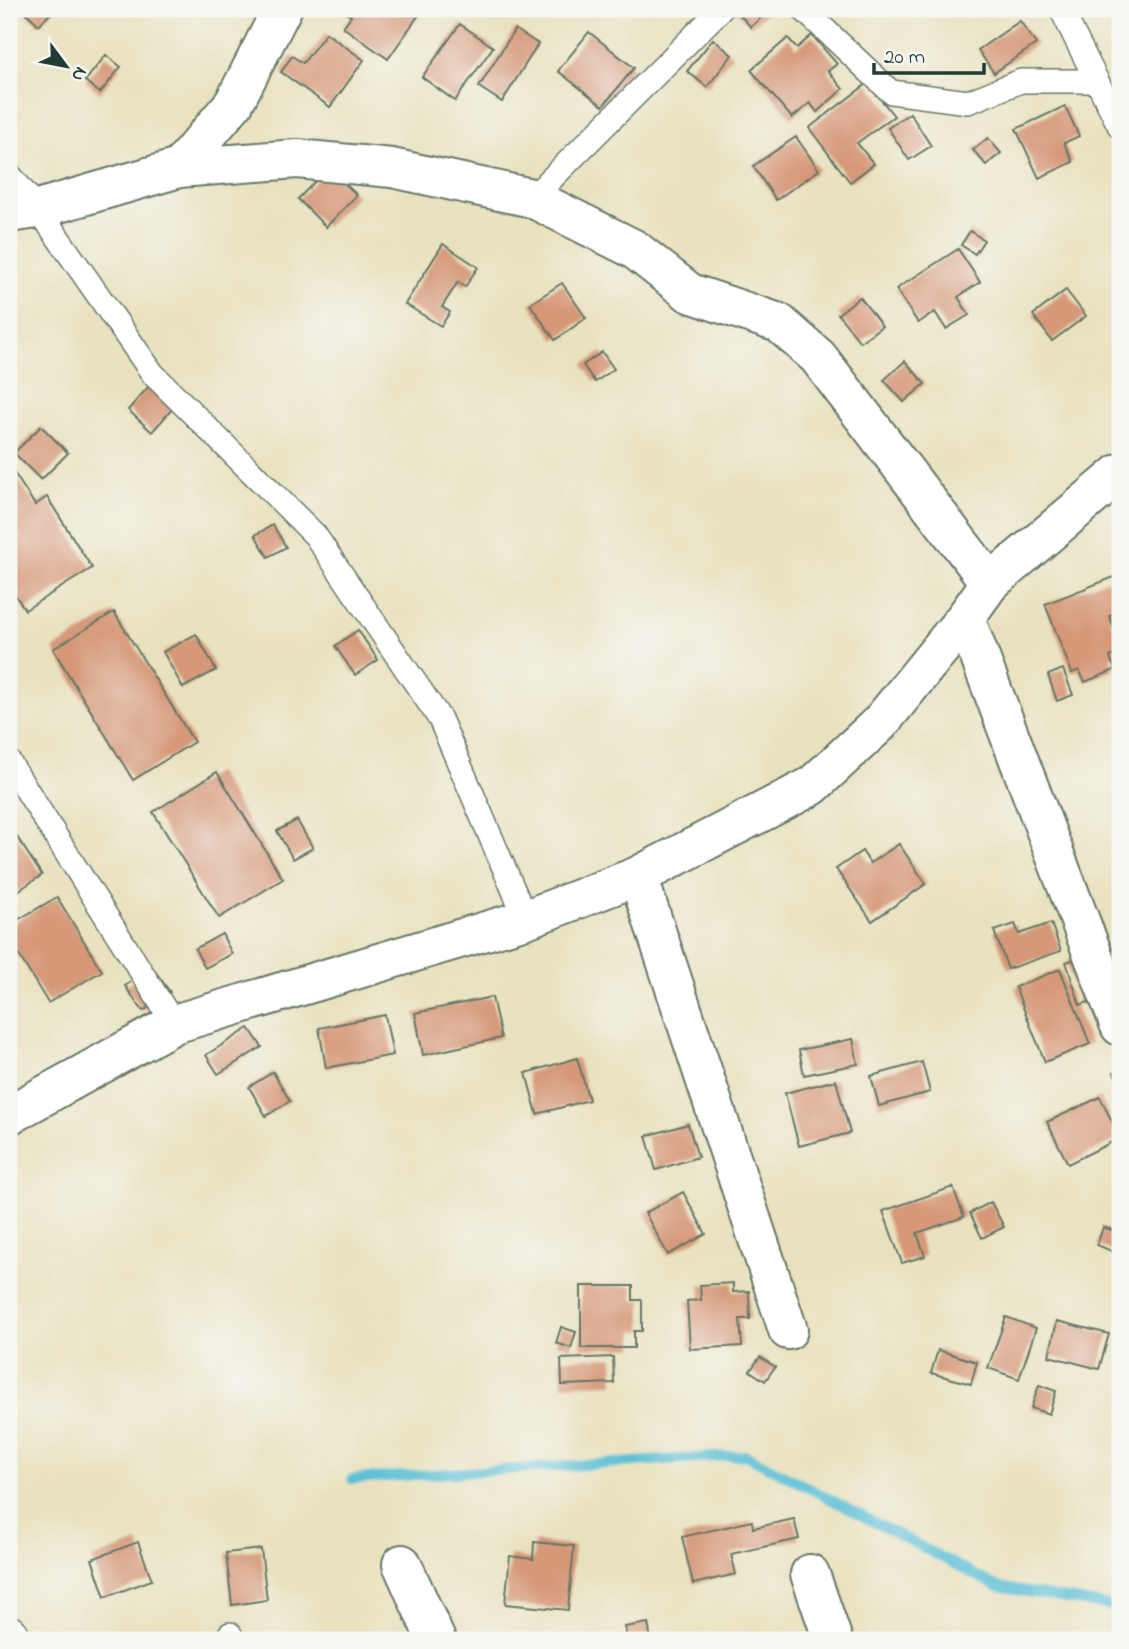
<svg xmlns="http://www.w3.org/2000/svg" width="1129" height="1649" font-family="'Indie Flower',sans-serif">
  <style>
    .lines { fill: none; stroke-linecap: round; stroke-linejoin: round }
    .stream { stroke: #57bed5; stroke-width: 10 }
    .building { fill: #d69878 }
    .lane-casing { stroke: #667765; stroke-width: 26 }
    .street-casing { stroke: #667765; stroke-width: 42 }
    .lane { stroke: #fff; stroke-width: 23 }
    .street { stroke: #fff; stroke-width: 38 }
  </style>
  <rect width="100%" height="100%" fill="#f6f6f2"/>
  <filter id="ink" filterUnits="userSpaceOnUse"><feTurbulence type="fractalNoise" baseFrequency=".0143" numOctaves="2"/><feDisplacementMap in="SourceGraphic" scale="14" xChannelSelector="R" yChannelSelector="G"/><feConvolveMatrix kernelMatrix="1 2 1 2 8 2 1 2 1" color-interpolation-filters="sRGB"/></filter>
  <filter id="wash" filterUnits="userSpaceOnUse"><feTurbulence type="fractalNoise" baseFrequency=".00686" numOctaves="4" result="noise"/><feDisplacementMap in="SourceGraphic" scale="28" xChannelSelector="R" yChannelSelector="G"/><feGaussianBlur stdDeviation="1.57" result="paint"/><feColorMatrix in="noise" values="0 0 0 0 0 0 0 0 0 0 0 0 0 0 0 0 0 1.4 0 .05"/><feComposite in="paint" operator="in"/></filter>
  <g filter="url(#wash)">
    <rect width="100%" height="100%" fill="#e9e2bf"/>
    <g class="lines">
      <polyline class="stream" points="352,1479 746,1455 998,1587 1120,1608"/>
    </g>
    <g id="blocks">
      <g class="building">
        <polygon points="22,9 55,9 39,25"/>
        <polygon points="340,9 423,9 388,59 343,27 351,16"/>
        <polygon points="734,9 770,9 751,27"/>
        <polygon points="1020,21 1036,44 994,73 978,50"/>
        <polygon points="460,24 493,47 455,101 422,77"/>
        <polygon points="515,29 538,44 502,102 479,87"/>
        <polygon points="589,32 634,68 603,106 558,71"/>
        <polygon points="326,33 364,60 330,107 281,72 292,56 303,63"/>
        <polygon points="812,35 837,64 828,71 843,89 817,112 810,103 792,118 751,70 788,38 797,48"/>
        <polygon points="713,39 732,55 707,87 687,71"/>
        <polygon points="106,55 121,67 100,93 85,81"/>
        <polygon points="868,83 894,116 857,143 874,164 850,182 809,128"/>
        <polygon points="1065,106 1079,136 1064,143 1073,162 1039,178 1016,129"/>
        <polygon points="910,113 931,146 909,160 888,128"/>
        <polygon points="796,137 819,170 776,200 753,166"/>
        <polygon points="988,138 1001,153 986,165 973,150"/>
        <polygon points="328,168 357,195 326,227 298,199"/>
        <polygon points="970,231 984,240 975,254 961,245"/>
        <polygon points="443,244 478,267 465,287 458,282 442,307 450,312 441,326 405,304"/>
        <polygon points="958,249 980,282 958,297 969,315 946,329 935,312 918,323 896,289"/>
        <polygon points="562,283 586,318 555,340 530,304"/>
        <polygon points="1066,290 1086,316 1052,341 1033,315"/>
        <polygon points="860,297 882,326 860,342 838,314"/>
        <polygon points="602,352 614,369 595,382 583,365"/>
        <polygon points="905,361 925,384 904,402 884,380"/>
        <polygon points="149,386 173,408 152,432 128,410"/>
        <polygon points="41,426 68,453 41,480 14,453"/>
        <polygon points="9,465 35,505 47,497 92,568 25,610 9,585"/>
        <polygon points="273,525 286,547 268,557 255,535"/>
        <polygon points="1114,577 1120,594 1120,612 1109,616 1120,644 1120,653 1110,657 1115,670 1085,682 1079,670 1072,673 1045,604"/>
        <polygon points="114,612 194,742 133,780 53,649"/>
        <polygon points="358,630 378,660 355,675 335,646"/>
        <polygon points="196,634 216,670 183,688 163,652"/>
        <polygon points="1063,669 1073,695 1057,701 1048,675"/>
        <polygon points="217,772 283,879 219,918 153,812"/>
        <polygon points="297,820 313,848 293,859 277,831"/>
        <polygon points="9,825 42,875 9,897"/>
        <polygon points="899,844 926,884 872,921 836,869 862,851 870,863"/>
        <polygon points="57,897 102,971 48,1003 9,939 9,925"/>
        <polygon points="1051,923 1061,951 1008,969 994,931 1015,924 1019,934"/>
        <polygon points="222,934 232,954 205,968 195,949"/>
        <polygon points="1109,948 1120,991 1080,1005 1066,962"/>
        <polygon points="152,967 170,992 143,1011 125,986"/>
        <polygon points="1060,969 1090,1044 1045,1062 1015,987"/>
        <polygon points="492,997 501,1038 423,1055 415,1013"/>
        <polygon points="385,1015 393,1055 326,1068 319,1028"/>
        <polygon points="249,1028 262,1047 218,1074 206,1055"/>
        <polygon points="853,1039 858,1064 804,1075 799,1050"/>
        <polygon points="577,1058 589,1100 537,1114 526,1073"/>
        <polygon points="922,1062 930,1092 879,1106 871,1076"/>
        <polygon points="1120,1070 1120,1087 1114,1072"/>
        <polygon points="273,1072 290,1101 266,1116 249,1087"/>
        <polygon points="836,1080 850,1133 799,1146 785,1093"/>
        <polygon points="1100,1097 1120,1138 1068,1164 1047,1122"/>
        <polygon points="688,1124 698,1157 656,1170 646,1136"/>
        <polygon points="953,1187 964,1217 917,1233 925,1256 902,1263 883,1211"/>
        <polygon points="683,1192 706,1234 668,1255 645,1213"/>
        <polygon points="991,1202 1004,1227 982,1238 970,1213"/>
        <polygon points="1103,1227 1120,1233 1120,1242 1116,1253 1097,1245"/>
        <polygon points="733,1283 733,1292 749,1291 750,1319 740,1319 742,1346 690,1349 687,1301 701,1300 700,1285"/>
        <polygon points="581,1286 633,1286 633,1300 642,1300 642,1331 634,1331 634,1348 581,1348"/>
        <polygon points="1006,1317 1036,1328 1019,1379 988,1368"/>
        <polygon points="1057,1321 1109,1334 1099,1369 1049,1356"/>
        <polygon points="561,1327 576,1332 571,1348 556,1343"/>
        <polygon points="938,1350 977,1362 971,1384 931,1373"/>
        <polygon points="613,1357 614,1383 562,1385 561,1359"/>
        <polygon points="760,1357 775,1367 765,1381 750,1371"/>
        <polygon points="1039,1385 1056,1391 1049,1414 1031,1408"/>
        <polygon points="794,1519 799,1539 731,1554 736,1574 693,1584 682,1537 752,1521 753,1528"/>
        <polygon points="138,1542 152,1580 105,1597 92,1559"/>
        <polygon points="534,1542 574,1546 568,1610 505,1604 510,1556 533,1559"/>
        <polygon points="261,1549 267,1600 232,1605 226,1553"/>
        <polygon points="648,1623 651,1640 627,1640 625,1627"/>
        <polygon points="949,1635 950,1640 926,1640 926,1637"/>
      </g>
    </g>
  </g>
  <g filter="url(#ink)">
    <use href="#blocks" fill-opacity="0" stroke="#667765" stroke-width="2"/>
    <g class="lines">
      <defs>
        <g id="lane">
          <polyline points="803,9 891,92 968,102 1021,81 1097,81"/>
          <polyline points="1061,9 1120,127"/>
          <polyline points="9,174 38,209 153,374 315,535 440,719 526,919"/>
          <polyline points="532,198 721,9"/>
          <polyline points="9,762 174,1024"/>
          <polyline points="230,1634 233,1640"/>
        </g>
        <g id="street">
          <polyline points="179,168 234,103 282,9"/>
          <polyline points="9,213 38,209 179,168 297,159 392,168 532,198 634,249 690,293 779,323 818,357 990,583"/>
          <polyline points="965,618 1120,1026"/>
          <polyline points="638,876 788,1330"/>
          <polyline points="9,1115 174,1024 526,919 638,876 812,786 880,723 965,618 990,583 1120,473"/>
          <polyline points="402,1564 436,1640"/>
          <polyline points="810,1574 833,1640"/>
          <polyline points="9,1635 12,1640"/>
        </g>
      </defs>
      <use href="#lane" class="lane-casing"/>
      <use href="#street" class="street-casing"/>
      <use href="#lane" class="lane"/>
      <use href="#street" class="street"/>
    </g>
  </g>
  <rect width="1129" height="1649" fill="none" stroke="#f6f6f2" stroke-width="35"/>
  <g transform="translate(66 66) rotate(122)" stroke="#f6f6f2" stroke-width="5" paint-order="stroke">
  <path d="M0-5L12 26L0 18L-12 26Z" fill="#1f3d34"/>
  <text y="-10" font-size="19" font-weight="bold" text-anchor="middle" fill="#1f3d34">N</text>
  </g>
  <path d="M874 63v10h110v-10" fill="none" stroke="#1f3d34" stroke-width="3.5"/>
  <text x="884" y="63" font-size="21" fill="#1f3d34" stroke="#f6f6f2" stroke-width="5" paint-order="stroke">20 m</text>
</svg>
